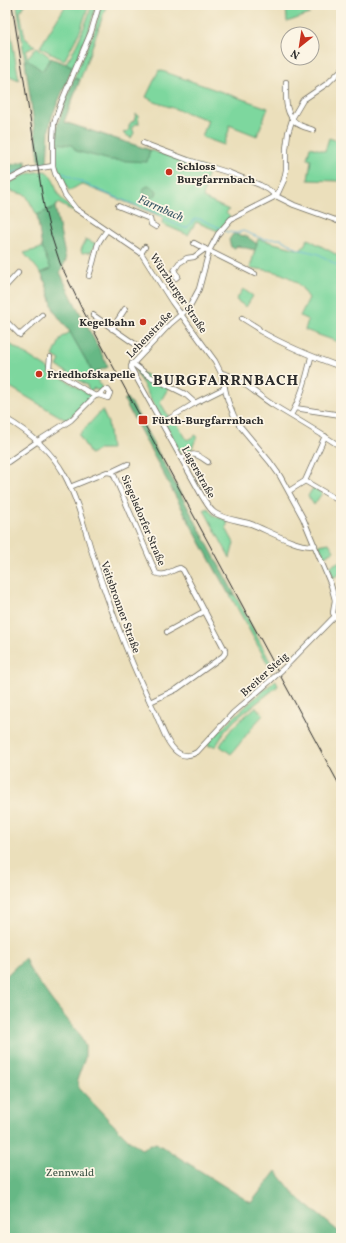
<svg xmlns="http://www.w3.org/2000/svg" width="346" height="1243" font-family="Vollkorn,serif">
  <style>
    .green { fill: #7dd79e; stroke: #548164 }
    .forest { fill: #66b885; stroke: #487258 }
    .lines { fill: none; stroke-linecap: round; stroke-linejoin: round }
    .stream { stroke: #59b0d6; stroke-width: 1 }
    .minor-casing { stroke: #6e6a5d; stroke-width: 6 }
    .minor { stroke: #fff; stroke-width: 4.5 }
    .rail { stroke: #2b2b2b; stroke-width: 1 }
    .minor-bridge-casing { stroke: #6e6a5d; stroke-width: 6; stroke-linecap: butt }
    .minor-bridge { stroke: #fff; stroke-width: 4.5 }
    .poi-dot { fill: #c8321e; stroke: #fcf5e5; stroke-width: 1.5 }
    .labels { text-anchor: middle; stroke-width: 3.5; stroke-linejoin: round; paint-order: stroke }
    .poi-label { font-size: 11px; font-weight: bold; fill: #2b2b2b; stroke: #fcf5e5; text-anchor: start }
    .street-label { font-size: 11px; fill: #2b2b2b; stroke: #fcf5e5 }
    .park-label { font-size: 11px; fill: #405648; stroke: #fcf5e5 }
    .water-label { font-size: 12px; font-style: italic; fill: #3b5a67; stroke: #fcf5e5 }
    .district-label { font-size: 15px; font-weight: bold; letter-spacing: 1px; fill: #2b2b2b; stroke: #fcf5e5 }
  </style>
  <rect width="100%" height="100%" fill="#fcf5e5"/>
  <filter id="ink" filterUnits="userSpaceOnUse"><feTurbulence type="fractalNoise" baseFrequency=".025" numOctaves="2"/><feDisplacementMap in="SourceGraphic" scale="8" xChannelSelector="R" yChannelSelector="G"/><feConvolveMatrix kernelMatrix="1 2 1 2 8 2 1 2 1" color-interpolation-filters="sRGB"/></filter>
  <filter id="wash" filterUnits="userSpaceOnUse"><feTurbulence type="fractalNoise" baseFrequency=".012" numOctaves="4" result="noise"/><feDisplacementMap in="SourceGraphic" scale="16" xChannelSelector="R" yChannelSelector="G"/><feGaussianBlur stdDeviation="0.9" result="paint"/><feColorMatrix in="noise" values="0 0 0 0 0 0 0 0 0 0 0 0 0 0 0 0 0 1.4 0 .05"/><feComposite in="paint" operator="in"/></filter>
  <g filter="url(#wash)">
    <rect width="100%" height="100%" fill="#ebdfbb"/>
    <g class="green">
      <polygon points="17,5 25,5 20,12 25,38 35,46 26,51 27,58 37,47 51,58 42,71 27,59 25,61"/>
      <polygon points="66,5 89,5 80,31 64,61 40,47"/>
      <path d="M92,5H96L89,30L73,67L66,63C78,45 85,26 92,5Z"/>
      <polygon points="101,5 107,5 105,9 97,33 80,80 74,78 94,32"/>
      <polygon points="286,5 296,5 310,14 287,22"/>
      <polygon points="10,29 19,80 5,74 5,38"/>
      <polygon points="159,70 268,108 257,136 229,125 229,130 224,145 202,137 208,120 155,102 146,97"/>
      <polygon points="136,114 138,115 139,124 134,124 134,127 132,127 134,133 131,138 123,133 128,131 129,129 129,126 131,122 134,121"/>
      <polygon points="64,122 208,169 203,198 229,210 226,213 230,217 218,231 196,222 188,235 162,224 163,217 81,184 69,191 56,163 55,152"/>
      <polygon points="329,138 341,142 341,181 308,180 311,160 307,159 310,147 325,151"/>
      <path d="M45,171C56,177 54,188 60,197C64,203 71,208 76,213L58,203L55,207L37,215L26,195L7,190L8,185C19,176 30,172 45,171Z"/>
      <polygon points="86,239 96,244 91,252 82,253 81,250"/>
      <path d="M258,239L301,250L308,239L341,257V343L305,330L308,320L300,316L309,298C305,293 302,287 297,283C284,271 266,270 250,268Z"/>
      <polygon points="42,248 51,269 41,273 24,253"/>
      <polygon points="243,289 253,296 246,307 236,300"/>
      <polygon points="70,332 102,388 99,391 94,388 91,391 87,388 88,386 57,366 60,360 53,356 61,338"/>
      <polygon points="5,341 91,396 73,415 66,420 5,384"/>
      <polygon points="135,369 169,387 160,402 169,417 162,421"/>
      <polygon points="102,410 108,423 111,449 100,449 90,454 79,435"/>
      <polygon points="174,418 187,440 196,435 197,437 191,450 181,453 165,424"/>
      <polygon points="313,488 322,493 314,505 308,496"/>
      <polygon points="208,508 213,515 228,521 226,528 234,543 230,558 204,510"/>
      <polygon points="329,543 334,551 324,556 319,545"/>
      <polygon points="340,561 341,573 333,578 329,567"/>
      <polygon points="229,593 235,595 274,669 269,666"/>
      <path d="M276,680L278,686L235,720L225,731L216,746H209L208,743C230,720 252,700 276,680Z"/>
      <path d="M256,707L263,715C251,727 242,742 231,754L220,746C230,728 240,720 256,707Z"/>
    </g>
    <g class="forest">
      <path d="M51,58C59,62 66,63 73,67L52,116L49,129L47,163L46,165L40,166L25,61L27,59L42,71Z"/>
      <polygon points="74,78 80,80 64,122 150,150 147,162 110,160 76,151 72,145 57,143 57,126"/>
      <polygon points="26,161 26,169 8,177 5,176 5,163 10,165"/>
      <polygon points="148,186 154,188 157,191 156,195 150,198 145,196 143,191 144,188"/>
      <path d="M55,207L66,260L60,272C74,305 93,335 108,367L93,373L70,332L54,311L46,284L41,273L51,269L42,248L37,215Z"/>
      <polygon points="233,234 246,236 257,244 255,250 237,246 235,248 231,247 229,240"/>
      <polygon points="127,398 129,402 131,402 235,595 228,593 194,531 124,400"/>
      <polygon points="25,958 30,970 53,1002 79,1034 85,1046 85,1058 77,1080 79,1088 108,1119 128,1139 141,1149 156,1143 251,1203 276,1171 296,1196 338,1231 341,1228 341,1238 5,1238 5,979 7,975"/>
    </g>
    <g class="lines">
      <g class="stream">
        <polyline points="5,170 12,173 45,163"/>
        <polyline points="63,173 103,192 160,215 165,220 185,228 188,227 195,219 200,219 220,228"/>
        <polyline points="223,230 227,232 237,233 243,231 263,239 281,239 298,249 319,254 341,268"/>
      </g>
    </g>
  </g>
  <g filter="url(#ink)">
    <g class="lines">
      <defs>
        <g id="minor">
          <polyline points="99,5 91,32 61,103 54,123 53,140 53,166 55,173 65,195 76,209 141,253 172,302 215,361 221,373 228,401 234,416 240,426 270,462 280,476 303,518 331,585 335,600"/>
          <path d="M286,82C286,96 284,115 298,124C302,127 308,128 313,130"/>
          <polyline points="143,143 188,160 230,173 260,185 269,190 276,196 294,205 341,222"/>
          <polyline points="5,182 28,170 53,166"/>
          <polyline points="118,206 150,219 151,224 156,227"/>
          <polyline points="337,221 341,212"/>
          <polyline points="194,243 207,250 255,274"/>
          <polyline points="141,253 145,247"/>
          <path d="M89,276C92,267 95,256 97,247C98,241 104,235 107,230"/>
          <polyline points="176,278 178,276 174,271 179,263 187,258 194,257 205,249"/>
          <polyline points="5,287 18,273"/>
          <polyline points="93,315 145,351"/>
          <path d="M242,318L258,328L260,331C286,346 313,357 341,367"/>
          <polyline points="5,320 20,335 42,315"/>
          <polyline points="112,329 125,309"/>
          <polyline points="50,357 49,368 95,396"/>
          <polyline points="132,363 149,376 185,394 195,403"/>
          <path d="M221,373C239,376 258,396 273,405C296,419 319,432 341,447"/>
          <polyline points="295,408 341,415"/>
          <path d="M291,415C301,398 307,376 311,357"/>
          <path d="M5,418C29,432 50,449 64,474C79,502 86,535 96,565C113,616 131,665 155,712C161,725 166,743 177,752C183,757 191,756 197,752L233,713L270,681"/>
          <polyline points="162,423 195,403 225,388"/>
          <path d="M181,458C195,452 196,454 208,462"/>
          <polyline points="5,464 38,441 71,420 95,396 99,395 104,390 108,390 110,393 108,398 99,395"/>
          <polyline points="111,472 128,464"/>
          <polyline points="305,481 325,436"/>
          <path d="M70,487L107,472L113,473L156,573C164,578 171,570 180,568L183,570L225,650V653L223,656L177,689L150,702"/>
          <polyline points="289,491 305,481 341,502"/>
          <path d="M315,545C301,550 265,529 251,524C239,520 226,520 215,513C209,509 206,502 202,496L131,368V366L170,324L184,312L191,304L199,289L209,251L218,234L231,219L276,196L278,193L284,180L286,170V149L288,133L293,117L303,100L328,83L341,70"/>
          <polyline points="335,616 333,613 335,600 337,598 341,598"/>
          <polyline points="335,616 338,617 341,615"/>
          <polyline points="167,632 205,611"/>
          <polyline points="286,666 335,616"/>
        </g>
      </defs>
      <use href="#minor" class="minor-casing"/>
      <use href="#minor" class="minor"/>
      <polyline class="rail" points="12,5 44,206 51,235 60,263 81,307 341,788"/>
      <defs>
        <polyline id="minor-bridge" points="270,681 286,666"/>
      </defs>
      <use href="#minor-bridge" class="minor-bridge-casing"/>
      <use href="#minor-bridge" class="minor-bridge"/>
    </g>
  </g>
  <g class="poi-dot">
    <circle cx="169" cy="172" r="4"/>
    <circle cx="143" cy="322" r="4"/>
    <circle cx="39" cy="374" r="4"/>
    <rect x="138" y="415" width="10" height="10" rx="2"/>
  </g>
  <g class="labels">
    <g class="poi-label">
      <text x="177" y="170">Schloss<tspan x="177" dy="13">Burgfarrnbach</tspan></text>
      <text x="135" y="326" text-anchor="end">Kegelbahn</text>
      <text x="47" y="378">Friedhofskapelle</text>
      <text x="152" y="424">Fürth-Burgfarrnbach</text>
    </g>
    <g class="street-label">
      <text transform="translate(179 293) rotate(56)" y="4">Würzburger Straße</text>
      <text transform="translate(149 334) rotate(-46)" y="4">Lehenstraße</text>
      <text transform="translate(199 472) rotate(61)" y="4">Lagerstraße</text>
      <text transform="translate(144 520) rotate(67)" y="4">Siegelsdorfer Straße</text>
      <text transform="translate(121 607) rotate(70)" y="4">Veitsbronner Straße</text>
      <text transform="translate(264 674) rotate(-42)" y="4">Breiter Steig</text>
    </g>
    <g class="park-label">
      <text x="70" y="1176">Zennwald</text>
    </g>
    <g class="water-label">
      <text transform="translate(161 208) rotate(24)" y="4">Farrnbach</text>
    </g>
    <g class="district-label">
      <text x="226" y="385">BURGFARRNBACH</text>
    </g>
  </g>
  <rect width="346" height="1243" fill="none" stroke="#fcf5e5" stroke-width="20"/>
  <g transform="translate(300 46) rotate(210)"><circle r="19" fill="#fcf5e5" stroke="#a8a49b"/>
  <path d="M0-3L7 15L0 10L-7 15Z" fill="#c8321e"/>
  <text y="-6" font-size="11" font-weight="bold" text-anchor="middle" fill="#2b2b2b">N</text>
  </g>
</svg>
